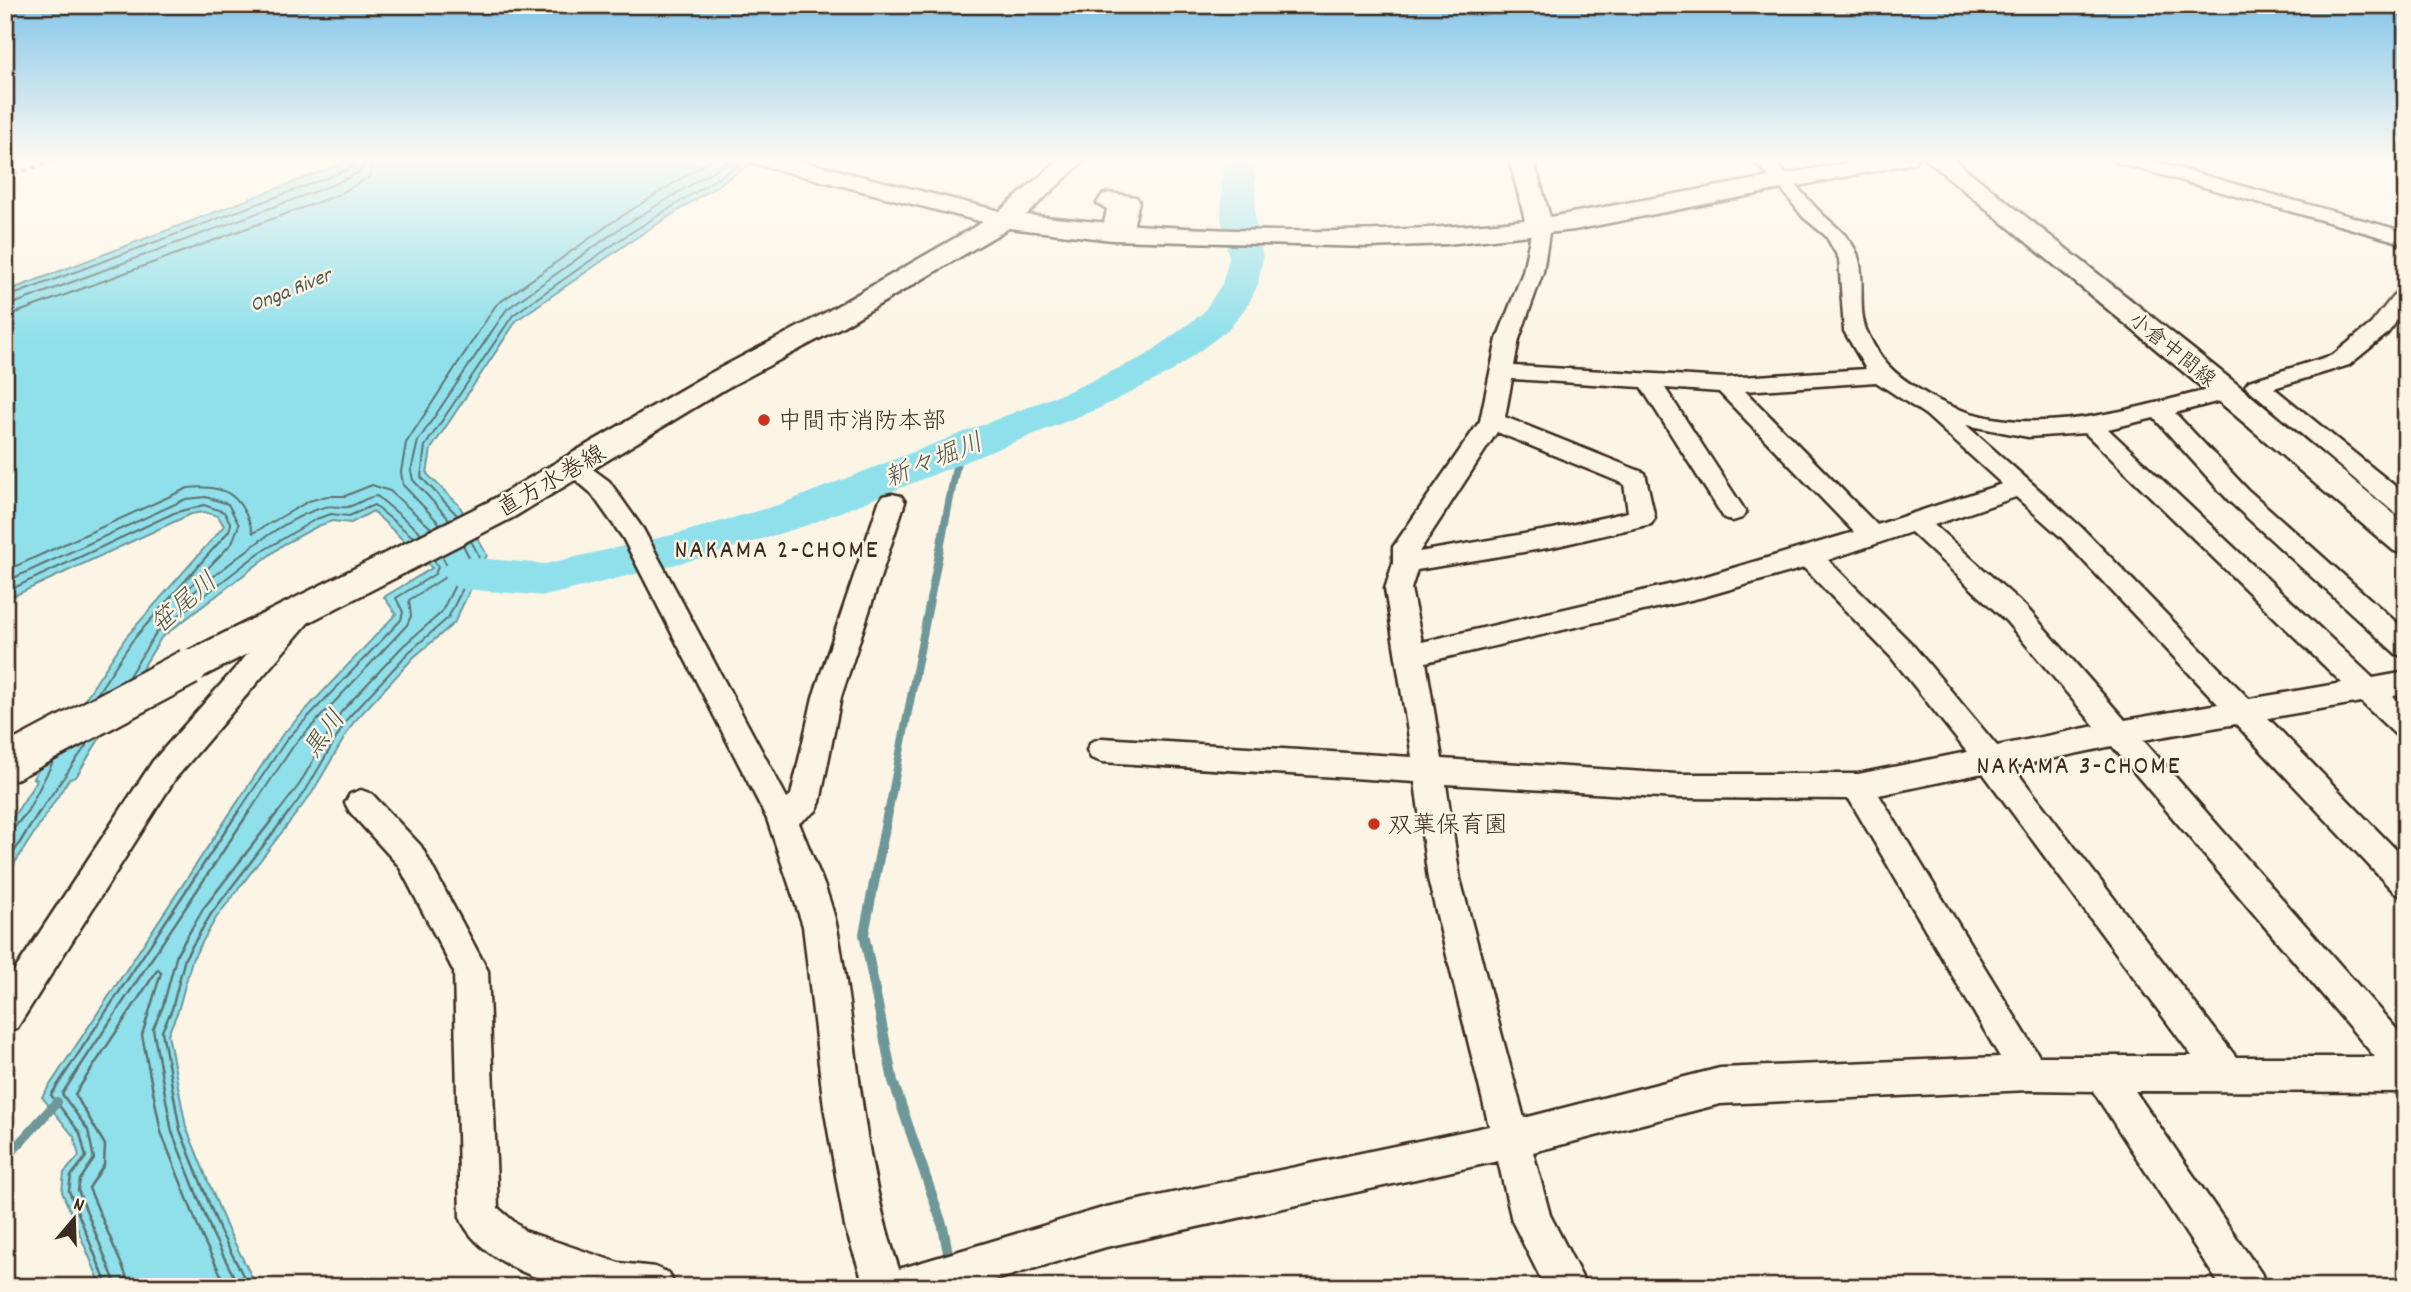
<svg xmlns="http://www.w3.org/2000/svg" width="2411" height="1292" font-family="Dekko,'Klee One',sans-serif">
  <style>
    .water { fill: #90e0eb; stroke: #6e9799; stroke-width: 2 }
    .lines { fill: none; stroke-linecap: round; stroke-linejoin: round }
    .shore-far1 { stroke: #5d7370; stroke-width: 2 }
    .shore { stroke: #5d7370; stroke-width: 2.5 }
    .stream-far1 { stroke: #6e9799; stroke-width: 8 }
    .stream { stroke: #6e9799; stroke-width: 10 }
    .river { fill: #90e0eb; fill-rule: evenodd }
    .minor-casing { stroke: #3b2a1e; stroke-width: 5 }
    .major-casing { stroke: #3b2a1e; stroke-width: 5 }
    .path { stroke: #3b2a1e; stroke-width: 3.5; stroke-dasharray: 5 4.5; stroke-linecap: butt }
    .minor { fill: #fcf5e5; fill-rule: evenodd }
    .major { fill: #fcf5e5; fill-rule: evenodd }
    .major-bridge-casing { stroke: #3b2a1e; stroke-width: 41; stroke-linecap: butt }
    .major-bridge { stroke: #fcf5e5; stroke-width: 36 }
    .poi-dot { fill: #c8321e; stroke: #fcf5e5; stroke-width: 2.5 }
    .labels { text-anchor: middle; stroke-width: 5; stroke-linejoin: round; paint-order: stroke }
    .far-water-label { font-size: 21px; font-style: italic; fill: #505851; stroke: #fcf5e5 }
    .far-street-label { font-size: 21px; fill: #3b2a1e; stroke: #fcf5e5 }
    .poi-label { font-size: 24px; fill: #3b2a1e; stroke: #fcf5e5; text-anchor: start }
    .street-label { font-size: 24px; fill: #3b2a1e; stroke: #fcf5e5 }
    .water-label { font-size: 26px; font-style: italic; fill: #505851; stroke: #fcf5e5 }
    .neighbourhood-label { font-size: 26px; letter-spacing: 2px; fill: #3b2a1e; stroke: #fcf5e5 }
  </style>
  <rect width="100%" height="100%" fill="#fcf5e5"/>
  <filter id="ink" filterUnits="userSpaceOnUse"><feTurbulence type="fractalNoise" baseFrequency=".0143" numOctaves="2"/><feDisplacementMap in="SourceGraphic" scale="14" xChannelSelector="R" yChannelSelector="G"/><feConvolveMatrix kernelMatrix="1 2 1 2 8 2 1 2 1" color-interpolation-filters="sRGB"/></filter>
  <g filter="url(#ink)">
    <polygon class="water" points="357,158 760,158 628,243 517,320 431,449 427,474 459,505 487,555 454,623 414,657 353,723 312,793 216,918 192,960 178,1011 168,1034 186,1127 227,1228 257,1287 102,1287 62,1192 64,1173 79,1156 74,1137 42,1097 282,735 396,614 384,597 432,568 373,511 351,523 332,521 318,526 284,544 161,638 76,777 69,779 5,878 5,830 37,780 33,778 126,637 224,526 218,516 204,512 191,514 5,600 5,292"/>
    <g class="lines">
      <g class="shore-far1">
        <polyline points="5,298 332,176 354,166 357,158"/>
        <polyline points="5,307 335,184 360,172 366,158"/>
        <polyline points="5,317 340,194 369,177 376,158"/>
        <polyline points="457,515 421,477 425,446 513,315 624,237 748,159"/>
        <polyline points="449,519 413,480 411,471 418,441 507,309 619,229 734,158"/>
        <polyline points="440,524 403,485 401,472 406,443 496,305 614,221 714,158"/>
        <path d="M5,571L188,488C227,484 242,496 253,533L309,501L327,496H345L372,485L390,491L431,528"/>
        <path d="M5,582L186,499L206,497L228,504L239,525L232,543L188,589L190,595C228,566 279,519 325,507C332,505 340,508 347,507C358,505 365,497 377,496L421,533"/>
        <polyline points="5,592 174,513 204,505 224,512 231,524 229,531 132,641 97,694"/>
        <polyline points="129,676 156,633 259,553 316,519 331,514 349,516 374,505 413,537"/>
        <polyline points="26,814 53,762"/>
        <polyline points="38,814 88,743"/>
        <polyline points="237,814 287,739 401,620 403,612 396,598 435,574 438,567 434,560"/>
        <polyline points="248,814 294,745 407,625 411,616 409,600 444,578 447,566 442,556"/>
        <polyline points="277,814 299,785 341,712 403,646 441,613 469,557 463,545"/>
        <polyline points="288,814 306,790 348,718 409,652 448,618 479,556 471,541"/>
      </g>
      <g class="shore">
        <polyline points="5,833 12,830 27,812"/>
        <polyline points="5,866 39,812"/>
        <polyline points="108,1287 69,1191 71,1176 86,1157 80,1133 51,1095 238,812"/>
        <polyline points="117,1287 78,1190 80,1180 94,1159 88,1130 62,1094 249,812"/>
        <polyline points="128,1287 126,1275 89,1188 104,1165 105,1145 75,1094 158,969 161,973 142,1035 161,1132 203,1239 227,1287"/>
        <polyline points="239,1287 213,1235 172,1132 153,1029 163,1006 177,954 203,909 278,812"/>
        <polyline points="249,1287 220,1231 180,1130 162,1031 172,1009 185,958 211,914 289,812"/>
      </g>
      <polyline class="stream-far1" points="888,814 957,462 954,452"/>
      <g class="stream">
        <polyline points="888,812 864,934 893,1081 943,1227 950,1263"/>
        <polyline points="5,1159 57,1102"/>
      </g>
      <polygon class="river" points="1223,158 1255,158 1255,218 1263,258 1258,284 1249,303 1229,329 1171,372 1102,407 808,525 697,559 545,596 464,589 448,584 442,573 448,562 464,557 545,564 680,533 778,505 1074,389 1145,356 1203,313 1222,284 1229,258 1221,218"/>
      <defs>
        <g id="minor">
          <path d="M1750,158H1770C1787,173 1800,191 1816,208C1832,225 1853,236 1859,260C1865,283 1857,313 1868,334C1882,363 1893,373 1920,390C2014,451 2130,408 2227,385L2235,387L2239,392L2235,397L2175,413L2247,489L2406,631V657L2396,654L2229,501L2154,418L2108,429L2373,678L2406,672V694L2393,696L2406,709V739L2396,735L2361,702L2268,718L2406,860V896L2394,892L2236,724L2143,740L2406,1040V1092L2135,1091L2261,1273L2267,1287H2221L2093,1091L2029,1090L1720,1104L1533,1152L1550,1215L1587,1287H1545L1512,1221L1498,1161L1106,1247L972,1287H865L845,1227L824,1107L803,926L767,819L623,538L591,493L562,468L565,462H583L609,481L643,529L787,798L791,795L813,697L879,502L883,496L892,494L901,496L905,502L841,697L820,802L816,811L799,823C812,857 830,893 837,928C859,1043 860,1156 899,1269L1106,1207L1489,1126L1428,879L1415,782L1102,762L1091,758L1087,750L1091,742L1102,738L1412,757L1385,589L1393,563V547L1480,421L1497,339L1523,272L1533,223H1547L1550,227L1543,272L1519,339L1514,366L1726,378L1866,369L1844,331L1839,259L1826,236L1803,217L1780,187ZM1512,379L1641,387L1724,518L1733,521L1742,518L1746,512L1665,388L1719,392L1854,532L1703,577L1422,642L1411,589L1417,570L1553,547L1651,524L1655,518L1645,473L1505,417ZM1876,382L1926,415L2002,484L1877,525L1745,391ZM1966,425L2028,437L2085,433L2342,683L2249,699L2081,527ZM1497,432L1624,484L1628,512L1553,529L1419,552ZM2016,497L2063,539L2218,704L2125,720L2026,607L1934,525ZM1911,532L2006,621L2095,726L1997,746L1911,643L1828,560ZM1804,568L1891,657L1967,752L1858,774H1676L1442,759L1426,662L1703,597ZM2112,746L2375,1057H2236L2013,767ZM1983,773L2192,1056H2039L1879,795ZM1446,784L1676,798L1849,799L2000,1057L1720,1068L1524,1118L1460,879Z"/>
          <polygon points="2114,158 2142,158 2406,232 2406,244 2116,162"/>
          <polygon points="1109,193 1136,197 1139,201 1131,237 1112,238 1102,232 1107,209 1097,203 1102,195"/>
          <polygon points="2406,289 2406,309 2387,334 2349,365 2274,388 2406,495 2406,517 2397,515 2245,386 2249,381 2333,355 2371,324 2398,290"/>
          <polygon points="303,600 313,603 317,610 313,617 175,779 17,1028 5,1032 5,985 153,761 293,603"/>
          <path d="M361,790L372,794L421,846L488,971L498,1208L525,1231L619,1263L655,1267L669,1273L675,1287C643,1287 602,1292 571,1287C532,1280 475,1255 460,1217L454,972L399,866L350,812L345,803L350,794Z"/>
        </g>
        <g id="major">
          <path d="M749,158H789L1000,211L1061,158H1087L1026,215C1191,233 1360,238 1525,220L1509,158H1533L1550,217L1872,158H1917L1914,163L1574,230L1447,244L1369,247L1112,240L1009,228L843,326L725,389L514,517L202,677L189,681L176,677L170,667L176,657L490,501L703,377L823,314L983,222L752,163Z"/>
          <polygon points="1925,158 1952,158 2238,385 2406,524 2406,555 2394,551 2216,399"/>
        </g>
      </defs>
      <use href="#minor" class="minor-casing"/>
      <use href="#major" class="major-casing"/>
      <polyline class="path" points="5,177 64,158"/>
      <use href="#minor" class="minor"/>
      <use href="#major" class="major"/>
      <defs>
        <polyline id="major-bridge" points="5,765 189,667"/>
      </defs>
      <use href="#major-bridge" class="major-bridge-casing"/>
      <use href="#major-bridge" class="major-bridge"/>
    </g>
  </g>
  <linearGradient id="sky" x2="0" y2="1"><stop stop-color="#85c6e9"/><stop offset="0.47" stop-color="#fefaf3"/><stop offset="1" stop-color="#fefaf3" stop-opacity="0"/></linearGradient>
  <rect width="2411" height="339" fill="url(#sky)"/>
  <g class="poi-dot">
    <circle cx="764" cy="420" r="7"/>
    <circle cx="1374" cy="824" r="7"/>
  </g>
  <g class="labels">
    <g class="far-water-label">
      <text transform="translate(290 289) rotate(-22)" y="7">Onga River</text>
    </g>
    <g class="far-street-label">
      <text transform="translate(2173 349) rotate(39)" y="7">小倉中間線</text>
    </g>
    <g class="poi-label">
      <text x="778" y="428">中間市消防本部</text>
      <text x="1388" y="832">双葉保育園</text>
    </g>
    <g class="street-label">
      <text transform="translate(551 480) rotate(-30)" y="8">直方水巻線</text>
    </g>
    <g class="water-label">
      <text transform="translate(933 459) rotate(-22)" y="9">新々堀川</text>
      <text transform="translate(183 602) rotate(-41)" y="9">笹尾川</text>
      <text transform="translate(323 733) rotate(-54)" y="9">黒川</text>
    </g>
    <g class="neighbourhood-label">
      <text x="777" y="557">NAKAMA 2-CHOME</text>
      <text x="2079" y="773">NAKAMA 3-CHOME</text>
    </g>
  </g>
  <rect width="2411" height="1292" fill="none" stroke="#fcf5e5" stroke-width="28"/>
  <rect x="14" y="14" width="2383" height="1264" fill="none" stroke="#3b2a1e" stroke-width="2.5" filter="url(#ink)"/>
  <g transform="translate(74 1219) rotate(19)" stroke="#fcf5e5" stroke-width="5" paint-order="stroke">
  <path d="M0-5L12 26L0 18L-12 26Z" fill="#3b2a1e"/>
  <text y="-10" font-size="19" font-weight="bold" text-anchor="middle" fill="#3b2a1e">N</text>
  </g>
</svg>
